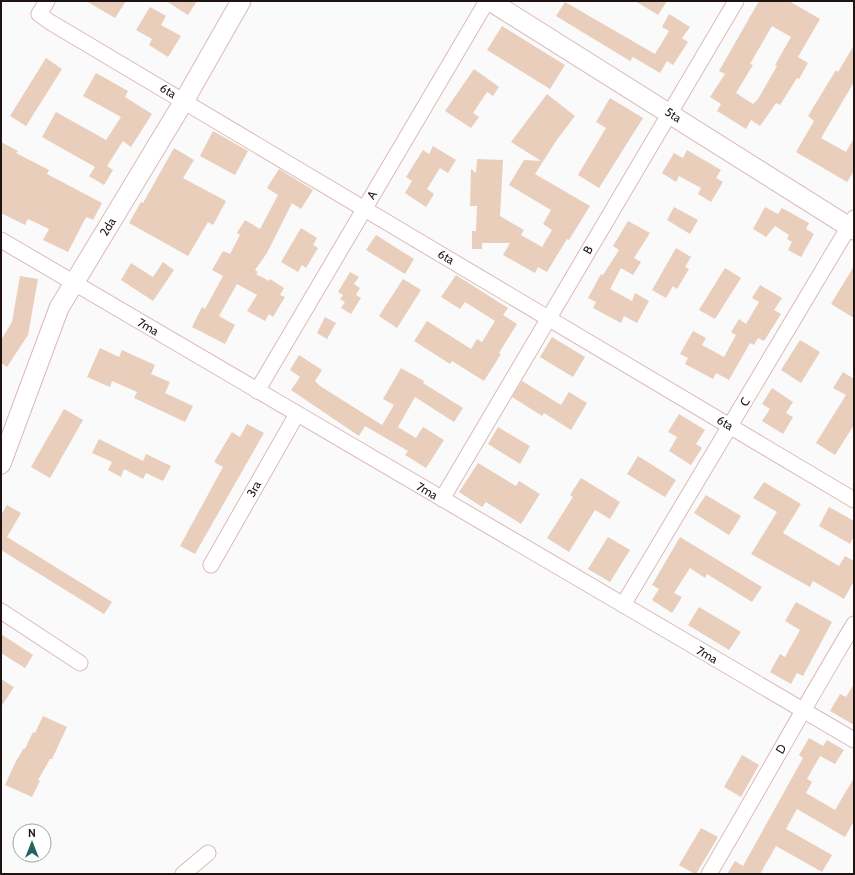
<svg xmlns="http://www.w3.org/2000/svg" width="855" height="875" font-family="Cabin,sans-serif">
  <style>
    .building { fill: #e9cebc; fill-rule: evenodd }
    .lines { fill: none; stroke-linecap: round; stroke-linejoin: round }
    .minor-casing { stroke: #dcbab8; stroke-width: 17 }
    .tertiary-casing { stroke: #dcbab8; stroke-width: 21 }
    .minor { stroke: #fff; stroke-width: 15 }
    .tertiary { stroke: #fff; stroke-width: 19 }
    .labels { text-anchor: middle; stroke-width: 3.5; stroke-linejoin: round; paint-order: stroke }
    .street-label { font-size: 12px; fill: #1f1313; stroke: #fff }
  </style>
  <rect width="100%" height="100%" fill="#fafafa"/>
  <g class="building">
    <polygon points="86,1 126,1 115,18"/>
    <polygon points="166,1 197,1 188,15"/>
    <polygon points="635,1 667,1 658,15"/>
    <path d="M759,1H789L820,19L798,57L808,63L799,79L797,78L780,105L776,103L760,126L751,120L746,129L717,111L721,104L710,97L725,74L719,71ZM772,26L791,37L775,65L777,66L758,99L753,104L736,93L753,65L750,64Z"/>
    <polygon points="565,2 655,54 669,31 662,27 669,14 690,27 682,38 688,42 673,65 667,61 660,73 633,57 630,61 556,16"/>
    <polygon points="150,7 166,16 161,25 181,36 168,57 149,45 152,39 136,30"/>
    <polygon points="502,26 565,65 550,89 487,50"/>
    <polygon points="854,45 854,82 821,138 846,152 854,138 854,171 847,182 796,152 814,121 808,116 836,70 838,72"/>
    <polygon points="46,58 62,69 26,126 10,116"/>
    <polygon points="474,69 499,87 493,96 487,92 473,113 479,117 471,128 445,111"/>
    <polygon points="96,73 128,91 125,97 152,114 131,147 123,141 107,166 113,170 104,185 89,176 95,167 42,137 56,112 106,140 121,117 83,96"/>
    <polygon points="547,94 575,116 556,141 535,174 590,206 569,240 567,239 547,272 538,267 535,273 503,255 510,243 482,243 482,249 472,249 472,231 476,231 477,206 470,206 471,169 476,173 477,159 503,160 500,216 524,230 521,235 542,247 552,230 543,224 551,210 509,185 524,160 541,161 511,142"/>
    <polygon points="610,98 643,118 599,188 578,175 606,128 596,122"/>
    <polygon points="213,131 248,151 235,175 200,156"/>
    <polygon points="1,142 18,151 16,153 49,170 47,174 102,203 93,220 87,217 85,219 68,252 43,240 49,229 28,219 25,225 1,213"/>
    <polygon points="433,146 456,160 448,173 440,168 427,189 434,194 426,207 405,193 412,181 406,177 423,150 429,154"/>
    <polygon points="174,148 194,160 183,178 226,201 213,225 208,222 188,256 129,223 141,202 143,203"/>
    <polygon points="687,150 721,170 716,178 723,182 711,202 698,194 701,188 679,176 676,182 662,173 674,153 683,158"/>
    <polygon points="279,169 313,190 301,209 292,203 267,253 255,270 258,272 256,274 269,281 270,279 284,288 280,295 285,297 273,317 269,314 265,321 247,311 257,295 237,284 219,316 235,325 225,344 192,327 202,307 205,309 223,276 212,270 223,251 230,254 240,235 237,233 245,220 260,229 278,195 267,188"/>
    <polygon points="674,207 698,220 690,234 667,220"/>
    <polygon points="765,207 778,214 782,208 809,223 806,229 814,234 801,257 788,250 792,242 787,239 789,235 775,226 766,237 753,229"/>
    <polygon points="628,221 650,233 634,258 641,262 633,275 621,268 610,289 632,301 635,293 649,301 637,323 624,316 621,323 593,308 596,302 588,298 601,274 603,275 619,250 613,246"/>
    <polygon points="301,228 317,238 313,245 318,248 306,268 302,265 298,272 281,262"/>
    <polygon points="376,235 414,259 405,274 366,250"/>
    <polygon points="676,248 691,257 685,267 689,269 677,289 673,286 666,298 652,290"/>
    <polygon points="163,262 174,270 153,301 121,280 131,263 153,277"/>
    <polygon points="854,266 854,318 831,304"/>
    <polygon points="725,268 741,278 715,319 699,310"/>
    <polygon points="350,272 359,277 354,284 360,288 356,295 361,298 351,314 341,308 345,302 340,299 343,295 338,292"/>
    <polygon points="456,275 508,308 503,315 517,324 499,353 501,354 484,381 452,361 450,364 414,341 427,321 471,349 477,339 482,342 495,321 465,302 460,309 441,297"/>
    <polygon points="20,276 38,279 28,335 7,367 1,363 1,340 12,322"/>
    <polygon points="403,279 421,290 397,328 379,316"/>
    <polygon points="760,285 782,298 774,310 781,314 764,341 758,338 754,345 750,343 729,380 716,373 713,379 685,364 688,358 680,354 693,331 706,338 702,345 724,357 736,335 731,332 739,319 746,324 759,302 752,298"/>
    <polygon points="325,317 336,323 327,339 317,333"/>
    <polygon points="552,337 585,357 573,377 540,357"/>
    <polygon points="800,340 820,352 801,383 781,370"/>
    <polygon points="100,348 119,357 122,350 155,365 151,374 170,382 165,393 193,406 185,422 134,398 137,392 112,381 110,387 87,377"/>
    <polygon points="299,355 322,370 315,381 320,386 382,425 394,405 383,399 401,368 424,381 423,383 463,408 454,422 415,397 398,427 416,438 423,427 444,440 426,468 405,455 408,451 365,426 359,436 291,390 300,377 290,370"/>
    <polygon points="843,372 854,379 854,425 835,455 816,443 846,395 833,388"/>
    <polygon points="522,381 561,405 569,392 587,403 571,430 544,413 542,416 512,397"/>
    <polygon points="772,388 793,402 786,413 793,417 783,434 762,421 770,409 762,404"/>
    <polygon points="64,409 83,420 50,478 31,467"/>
    <polygon points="679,414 705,430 696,444 702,448 691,465 669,451 677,437 668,432"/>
    <polygon points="247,424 264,433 195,554 180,546 223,467 214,462 232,432 240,437"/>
    <polygon points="498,427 530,446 520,464 488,444"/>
    <polygon points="99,439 143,461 146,454 171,466 163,481 146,473 143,479 124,469 121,477 108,470 112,462 92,453"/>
    <polygon points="638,456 676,480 665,497 627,474"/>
    <polygon points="478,463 516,486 519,481 540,494 521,524 486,502 482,507 459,492"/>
    <polygon points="581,478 620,502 610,519 595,510 569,552 547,538 573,497 570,495"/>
    <polygon points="764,482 801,504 783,533 839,566 845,556 854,561 854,581 844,599 813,581 810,587 751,554 777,512 753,498"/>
    <polygon points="706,495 741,516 729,535 694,513"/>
    <polygon points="7,505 21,513 7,537 112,602 104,614 1,550 1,515"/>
    <polygon points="829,507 854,521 854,536 850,544 819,526"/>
    <polygon points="608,537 630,550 610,582 588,569"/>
    <polygon points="680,537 762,587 752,602 707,574 705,578 690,568 674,593 682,597 672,613 652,600 659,589 652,585"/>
    <polygon points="796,602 832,622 803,676 797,673 791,684 770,672 780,654 785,657 800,630 785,621"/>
    <polygon points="699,607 741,632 729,650 688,625"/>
    <polygon points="1,634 33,655 25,668 1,653"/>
    <polygon points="1,679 14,687 1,707"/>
    <polygon points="854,684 854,725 830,711 840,694 846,697"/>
    <polygon points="43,716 67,727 52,759 50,759 38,780 40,781 32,797 5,785 16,761 24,748 25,749 33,732 35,733"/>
    <polygon points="809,738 823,746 827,740 844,750 835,764 820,756 807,779 812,782 806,793 835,810 854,778 854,821 845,837 797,809 786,829 832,855 822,872 776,846 760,874 727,874 735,861 743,866 803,758 799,755"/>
    <polygon points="742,755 759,765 741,797 724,787"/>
    <polygon points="701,828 718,837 696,874 695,874 679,865"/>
  </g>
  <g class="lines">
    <defs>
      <g id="minor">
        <polyline points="47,1 39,14 50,22 854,500"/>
        <polyline points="1,240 854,740"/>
        <polyline points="257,391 487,1"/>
        <polyline points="442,499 736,1"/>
        <polyline points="211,565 297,414"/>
        <polyline points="623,605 854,218"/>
        <polyline points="1,611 80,663"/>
        <polyline points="183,874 208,853"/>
        <path d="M709,874C758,791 804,707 854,624"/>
      </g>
      <g id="tertiary">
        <polyline points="490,1 854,230"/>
        <polyline points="1,464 59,308 184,101 241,1"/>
      </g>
    </defs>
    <use href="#minor" class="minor-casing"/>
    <use href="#tertiary" class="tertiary-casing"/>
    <use href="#minor" class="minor"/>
    <use href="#tertiary" class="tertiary"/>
  </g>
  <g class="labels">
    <g class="street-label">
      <text transform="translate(168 91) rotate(31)" y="4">6ta</text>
      <text transform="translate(673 115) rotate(32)" y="4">5ta</text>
      <text transform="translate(372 195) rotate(-59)" y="4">A</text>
      <text transform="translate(108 227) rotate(-59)" y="4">2da</text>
      <text transform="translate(588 250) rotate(-60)" y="4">B</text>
      <text transform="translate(446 257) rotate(31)" y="4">6ta</text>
      <text transform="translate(148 327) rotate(30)" y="4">7ma</text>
      <text transform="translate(745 402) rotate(-59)" y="4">C</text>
      <text transform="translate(725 423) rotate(31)" y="4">6ta</text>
      <text transform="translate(254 489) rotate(-60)" y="4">3ra</text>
      <text transform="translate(427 491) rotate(30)" y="4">7ma</text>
      <text transform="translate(707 655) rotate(30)" y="4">7ma</text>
      <text transform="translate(781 749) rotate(-61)" y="4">D</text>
    </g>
  </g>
  <rect width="855" height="875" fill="none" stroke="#1f1313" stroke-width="4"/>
  <g transform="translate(32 843)"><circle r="19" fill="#ffffff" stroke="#a5a1a1"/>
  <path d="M0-3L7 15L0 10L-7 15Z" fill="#1d665e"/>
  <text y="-6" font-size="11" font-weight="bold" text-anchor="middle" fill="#1f1313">N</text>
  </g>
</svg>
